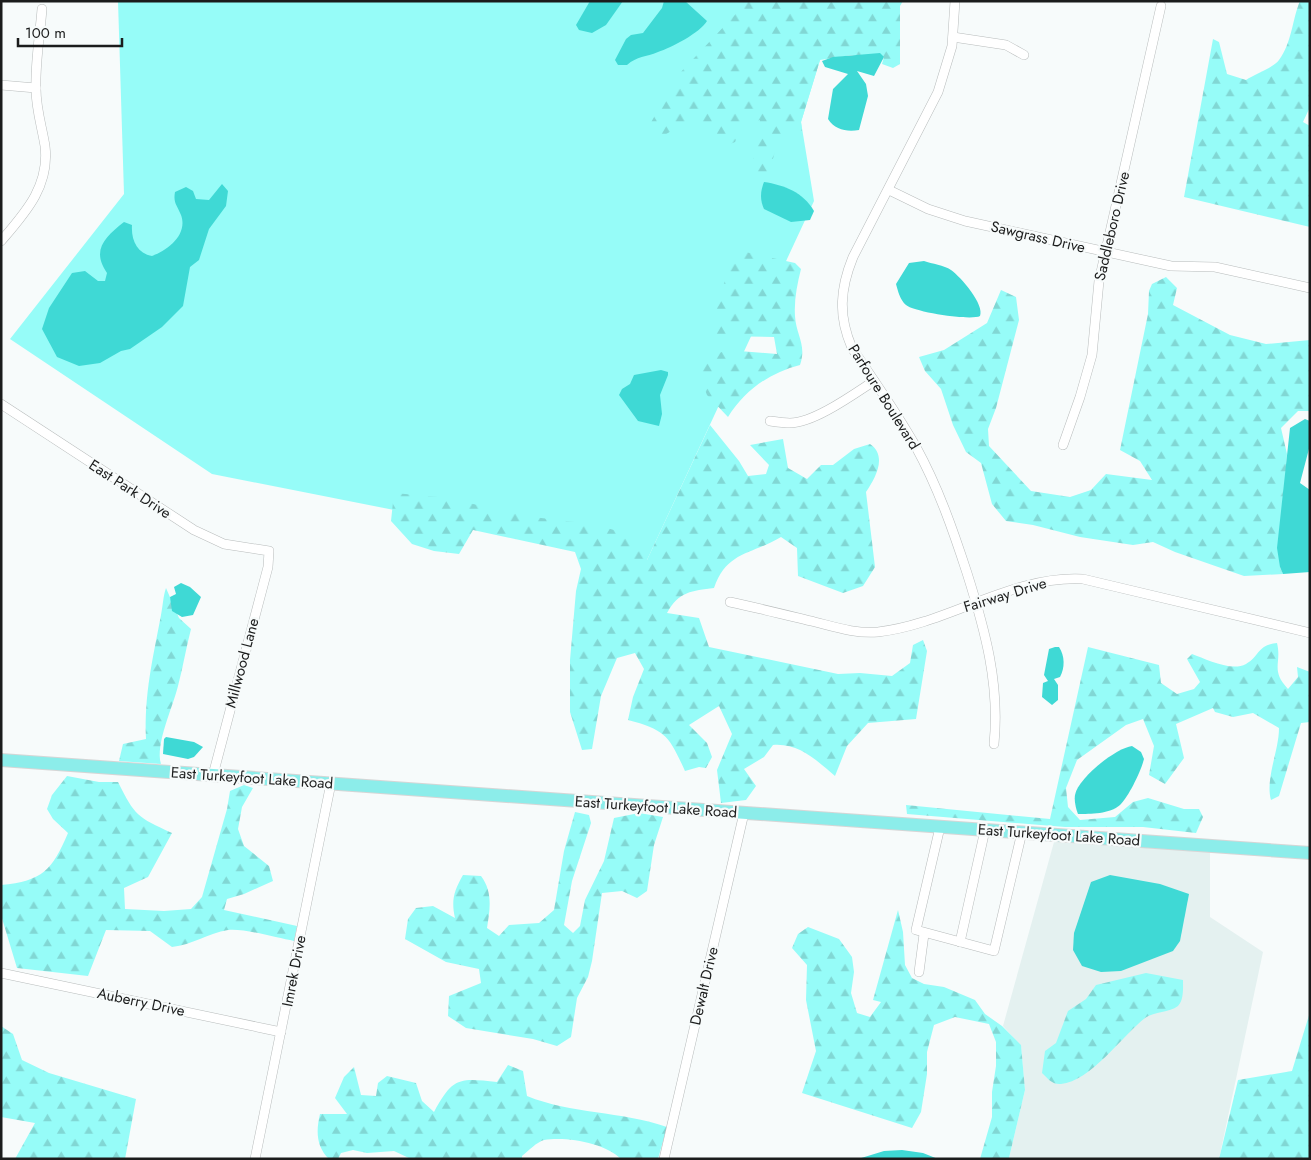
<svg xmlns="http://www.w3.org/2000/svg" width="1311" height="1160" font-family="Jost,sans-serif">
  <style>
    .built { fill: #e4f1f0 }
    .green { fill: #96fcf8 }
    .forest { fill: url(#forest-firs) }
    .water { fill: #3fd9d5 }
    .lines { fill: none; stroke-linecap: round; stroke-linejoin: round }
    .minor-casing { stroke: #b8bcbc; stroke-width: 10 }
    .primary-casing { stroke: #d6d6d6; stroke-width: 14 }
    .minor { stroke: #fff; stroke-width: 9 }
    .primary { stroke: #8cedea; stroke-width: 12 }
    .labels { text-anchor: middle; stroke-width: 4.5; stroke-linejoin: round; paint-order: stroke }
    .street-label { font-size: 15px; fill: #1b1c1c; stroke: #f7fbfb }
  </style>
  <defs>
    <pattern id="forest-firs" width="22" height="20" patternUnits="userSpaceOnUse" patternTransform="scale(1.25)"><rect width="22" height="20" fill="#96fcf8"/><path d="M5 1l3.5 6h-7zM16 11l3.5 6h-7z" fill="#81d7d4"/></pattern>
  </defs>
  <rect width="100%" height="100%" fill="#f7fbfb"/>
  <polygon class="built" points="1054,842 1210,852 1210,917 1263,952 1219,1159 1009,1158 1025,1090 1021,1046 1003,1026"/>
  <polygon class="green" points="118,1 838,1 801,122 814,201 647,560 212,474 10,339 124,194"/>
  <g class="forest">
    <path d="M748,1H903L900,6V64L893,68L882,64L884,57L852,55L820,60L801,122L802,131L790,127L775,151L768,178L754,179C748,165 759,138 760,120L744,124L735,142L721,148L714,126L685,123L656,140L646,131L679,74Z"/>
    <path d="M1300,1H1310V107L1303,122L1310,126V227L1184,197L1213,39L1219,42L1227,74L1246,80C1255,74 1273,68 1279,60C1292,43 1292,20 1300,1Z"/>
    <path d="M741,251L795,263L801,269C797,285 794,300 795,316C796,335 807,345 800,365C769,373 745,390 728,417L707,395L698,372L708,357L727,350L777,354L774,337L711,336C715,308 724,274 741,251Z"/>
    <polygon points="1166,277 1177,288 1173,305 1230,335 1266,344 1310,340 1310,411 1298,411 1281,428 1287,454 1280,567 1283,574 1244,576 1175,552 1153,542 1133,545 1080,537 1033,525 1006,521 992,504 981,463 966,452 953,425 941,389 925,371 919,357 944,350 987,323 1001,290 1016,297 1019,320 996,408 988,429 989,446 1031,491 1070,497 1091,490 1106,474 1152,480 1140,461 1120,450 1148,314 1149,291 1152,284"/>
    <path d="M710,425L739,461L748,476L766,474L769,465L750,445L783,439L788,468L807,479L821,465H833L854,449L870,444C888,456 875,479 866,492L875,567L863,586L843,593L798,576L797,548L781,537C751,555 727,551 714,588C692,591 679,591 667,613L699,618L709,647L838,674L860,673L892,676L910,663L913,645L923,640L927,651L916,719L868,723L847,746L835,776C816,760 799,743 773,745L764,757L744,769L756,786L746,800L721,803L717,770L732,734L719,706L689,725L707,743L712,757L706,768L699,767L685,771C669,736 666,730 628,720L633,697L644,669L635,653L617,658L601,696L592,749L582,750L570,712V660L576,591L581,569L575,552L473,530L459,554L434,551L412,544L391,521L394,493L439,497L541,518L592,524L625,533L643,547L647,560Z"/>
    <path d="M166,588L179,618L191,629C186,648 183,667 178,686C173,707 155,744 161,764L119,761L123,744L146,739C144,694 153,658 161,615C163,605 163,597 166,588Z"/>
    <path d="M1277,643C1282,663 1270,670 1288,689L1298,677L1297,667L1310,672V722L1301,723L1279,796L1271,800C1265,779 1279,751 1279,728L1253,713L1233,717L1215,712L1213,708L1176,724L1184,758L1165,784L1149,775L1154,746L1143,719L1126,725L1077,760L1066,788L1068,807L1080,820L1115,817L1133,802L1148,798L1184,809H1199L1203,817L1196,833L1143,827H1065L907,814L906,805L1050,819L1088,647L1159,665L1161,683L1177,694L1194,689L1200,682L1187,659L1192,654C1206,659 1231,672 1246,664C1260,656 1257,645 1277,643Z"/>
    <path d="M67,776L99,782H118C135,816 137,817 172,833L148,877L124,888L125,909L164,911L191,909L202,897L227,809L230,791L244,785L253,788L242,807L238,829L244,846L269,866L273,881L244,894L227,899L224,910L297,926L294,941C277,938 243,928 228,930C208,933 192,945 172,947L150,931L106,930L88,976L17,968L1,915V885C43,881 52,870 68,833L53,819L47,809L52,795Z"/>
    <path d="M575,812L589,815L591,823L572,881L564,925L573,933L580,926L585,900L604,861L614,818L639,813L663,817L654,845L647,891L637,898L622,891L602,893L592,961L588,977L577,998L571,1037L557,1046L533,1039L466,1028L448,1016L449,996L481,983L479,969L446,962L405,939L408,919L416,908L433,906L455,918C451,900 454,891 463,875L481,876C493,892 490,909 487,928L499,936L509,925L539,923L554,910L564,851Z"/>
    <polygon points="898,910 903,932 905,965 912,978 924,984 944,987 975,1000 985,1014 1002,1026 1021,1045 1025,1090 1009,1158 1012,1159 980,1159 992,1117 992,1092 996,1066 996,1042 989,1024 955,1017 934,1025 927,1052 927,1074 921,1112 912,1128 802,1093 816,1051 806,1000 807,965 792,948 798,934 808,927 839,939 852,957 854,972 851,993 857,1013 870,1017 881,1002 873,1000"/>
    <path d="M1146,973L1183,980C1183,988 1184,1000 1178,1006C1169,1013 1155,1011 1145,1018C1123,1035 1090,1082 1061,1084C1053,1085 1048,1079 1042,1073L1045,1051L1056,1043L1068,1011L1086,999L1096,985Z"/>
    <polygon points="1310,1012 1310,1159 1219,1159 1238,1080 1292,1071"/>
    <polygon points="1,1026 13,1034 22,1060 49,1073 136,1099 125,1159 15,1159 35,1123 1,1117"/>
    <path d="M508,1065L523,1071L527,1096C571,1114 621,1111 667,1127L658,1159H621C606,1143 566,1136 544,1140C537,1142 528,1151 522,1156V1159H411L394,1151L367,1153L353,1150L341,1153L338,1159H329C316,1146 316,1131 320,1114H347L335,1098L344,1077L354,1067L361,1095L376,1096L378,1083L387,1076L416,1083L422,1101L434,1112C453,1077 459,1078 497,1082Z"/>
  </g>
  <g class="water">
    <polygon points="590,1 623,1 606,25 592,33 579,30 576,25"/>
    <path d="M664,1H685L707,21C701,32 671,48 658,52C646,57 637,56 627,65H618L615,60L626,39L631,35L643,33L662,8Z"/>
    <path d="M880,53L884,57L874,76L857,71L866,84L868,96L859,130C847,132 835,130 828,119L833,89L848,74L825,67L822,61L833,57Z"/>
    <path d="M764,182C784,185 803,192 814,211L810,220L791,222L764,209C760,200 760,192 764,182Z"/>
    <path d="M222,184L228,191L226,206L209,229L199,260L190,267L183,306L162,327L130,349L121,351L100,363L79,366L57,357L42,329L49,308L72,273L85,271L98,281H105L107,273C91,250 105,237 124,222L132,225C131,240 137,253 152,256C169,250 188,234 181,215C177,205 173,203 175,192L186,187L193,191L196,199L209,200Z"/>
    <path d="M924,261C932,264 944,265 951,270C961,277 985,305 980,316C971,321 914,312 906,305C900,300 898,291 896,284L909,263Z"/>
    <polygon points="661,370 668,372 668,375 660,395 662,414 659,426 638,421 619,395 622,389 630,384 634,375"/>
    <polygon points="1305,419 1310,421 1310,445 1300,483 1310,490 1310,572 1283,574 1280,567 1277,548 1290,428"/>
    <polygon points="181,583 190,587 201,597 193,615 182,617 172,611 170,597 176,594 174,587"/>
    <path d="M1055,647H1059C1065,656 1065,668 1060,677L1054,679L1058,685V700L1052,705L1042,697L1043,683L1048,681L1044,675L1049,649Z"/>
    <polygon points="166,737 194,742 203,747 194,757 188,759 163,754 164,739"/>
    <path d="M1132,746L1141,752L1144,759C1141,771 1129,796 1120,805C1110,814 1090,814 1078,814C1076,809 1074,801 1075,795C1078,778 1116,748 1132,746Z"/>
    <polygon points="1110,875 1160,884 1189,894 1180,941 1173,951 1121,971 1101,972 1082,966 1073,950 1074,933 1091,882"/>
    <polygon points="902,1150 923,1153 938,1159 858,1159 884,1151"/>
  </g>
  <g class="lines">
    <defs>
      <g id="minor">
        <path d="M955,1L952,46L938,92L853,257C840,289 838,316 852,348C874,381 897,413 916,447C938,487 953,530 967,573C985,630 1000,684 994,744"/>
        <polyline points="953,37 1006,45 1024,55"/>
        <polyline points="1,85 36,88"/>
        <polyline points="889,190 928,209 965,221 1171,266 1215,267 1310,288"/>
        <path d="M1,241C25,213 50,186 45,146C42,127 36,109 36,89C35,63 40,35 42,9"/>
        <polyline points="1,404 194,530 224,544 269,551 268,567 213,775"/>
        <path d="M770,421C777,422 784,423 790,423C814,423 854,394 874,381"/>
        <polyline points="1063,445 1080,397 1092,355 1099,281 1161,6"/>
        <path d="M730,602C758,608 786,615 815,622C835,627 856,634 878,632C948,624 1012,575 1083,579L1310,633"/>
        <polyline points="940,827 916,930 994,951 1022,832"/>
        <polyline points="960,942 985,830"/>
        <polyline points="919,972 924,934"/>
        <polyline points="1,973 281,1032"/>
        <polyline points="255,1159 331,783"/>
        <polyline points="664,1159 744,813"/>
      </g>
      <polyline id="primary" points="1,760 1310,853"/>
    </defs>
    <use href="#minor" class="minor-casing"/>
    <use href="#primary" class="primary-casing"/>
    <use href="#minor" class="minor"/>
    <use href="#primary" class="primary"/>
  </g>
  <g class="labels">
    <g class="street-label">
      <text transform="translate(1112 226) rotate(-77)" y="5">Saddleboro Drive</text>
      <text transform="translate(1038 237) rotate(13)" y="5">Sawgrass Drive</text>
      <text transform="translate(884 397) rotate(58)" y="5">Parfoure Boulevard</text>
      <text transform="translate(130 489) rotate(33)" y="5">East Park Drive</text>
      <text transform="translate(1005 595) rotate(-17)" y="5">Fairway Drive</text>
      <text transform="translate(242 663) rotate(-75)" y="5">Millwood Lane</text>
      <text transform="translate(252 778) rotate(4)" y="5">East Turkeyfoot Lake Road</text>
      <text transform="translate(656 807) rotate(4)" y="5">East Turkeyfoot Lake Road</text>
      <text transform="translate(1059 835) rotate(4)" y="5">East Turkeyfoot Lake Road</text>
      <text transform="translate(294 971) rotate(-79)" y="5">Imrek Drive</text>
      <text transform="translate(704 986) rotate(-77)" y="5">Dewalt Drive</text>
      <text transform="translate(141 1002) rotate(12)" y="5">Auberry Drive</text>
    </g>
  </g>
  <rect width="1311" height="1160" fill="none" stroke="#1b1c1c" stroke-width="5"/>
  <path d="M18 38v8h104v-8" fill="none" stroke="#1b1c1c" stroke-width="2.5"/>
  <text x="25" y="38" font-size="15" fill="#1b1c1c" stroke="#f7fbfb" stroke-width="4" paint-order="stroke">100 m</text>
</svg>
